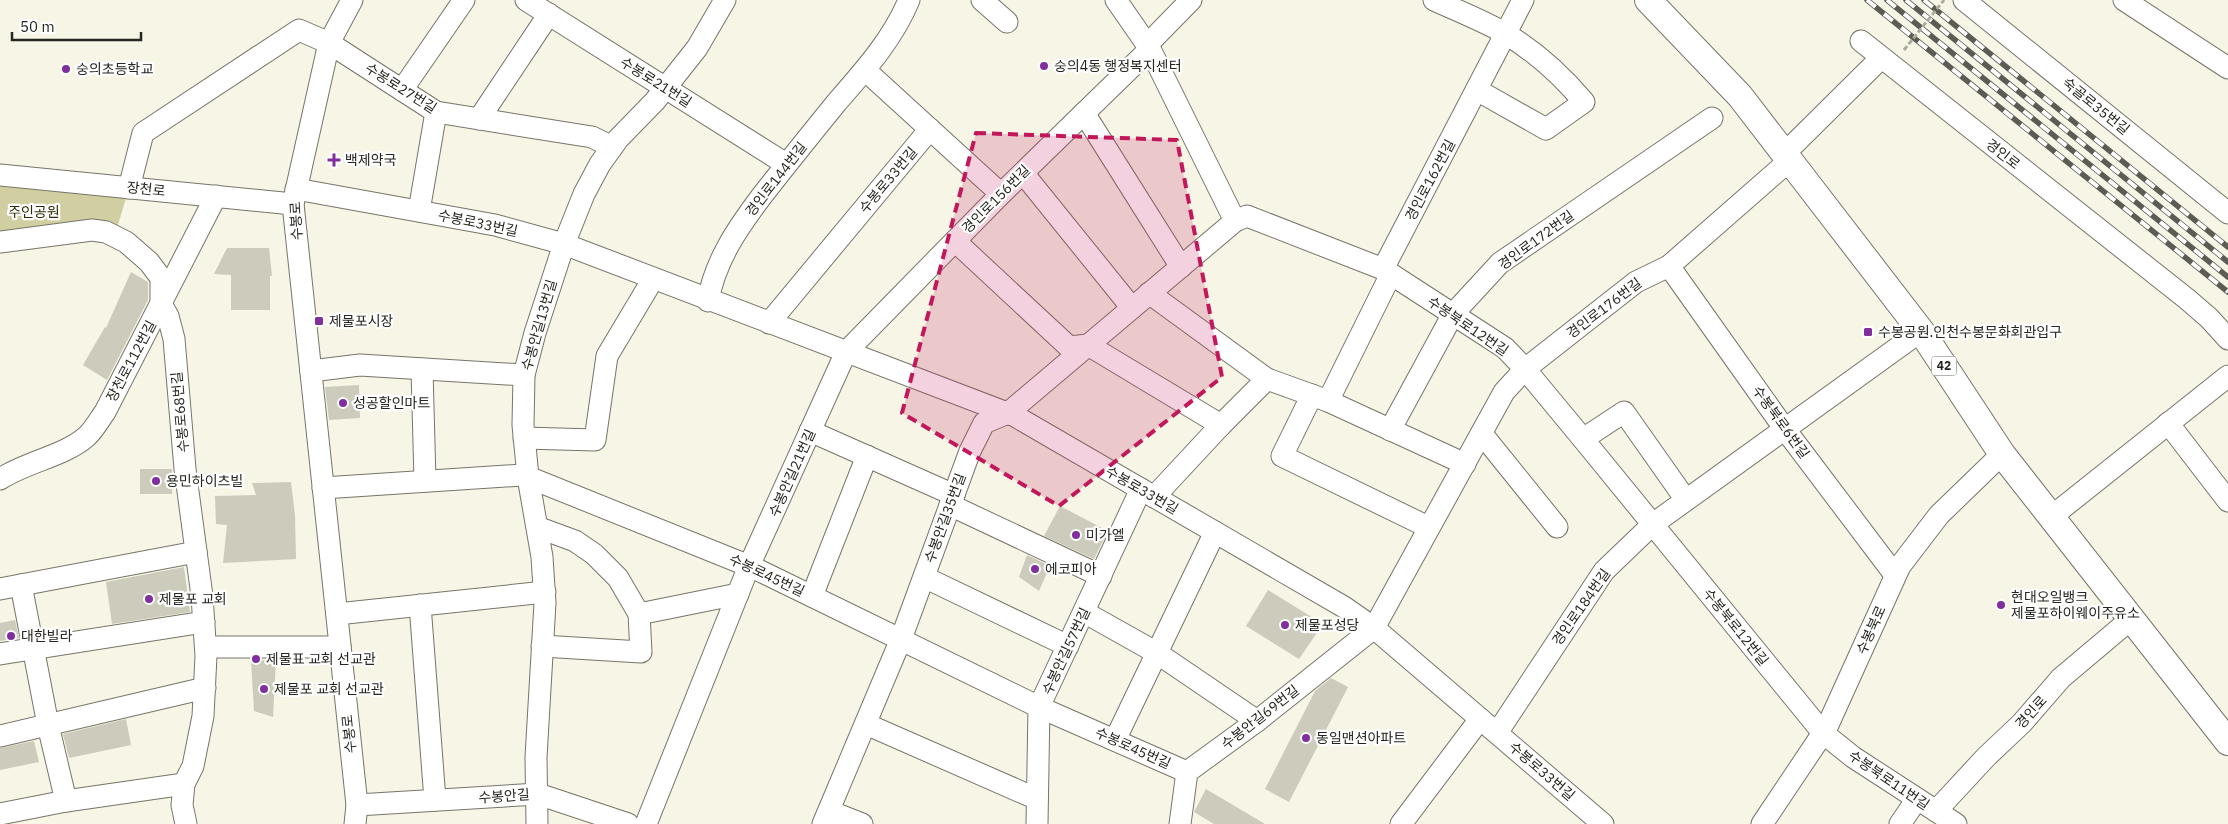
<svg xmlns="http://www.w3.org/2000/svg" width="2228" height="824" font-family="'IBM Plex Sans','Noto Sans KR',sans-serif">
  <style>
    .green { fill: #d1cfa1 }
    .building { fill: #cccbbc }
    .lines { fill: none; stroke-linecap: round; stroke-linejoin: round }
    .minor-casing { stroke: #767568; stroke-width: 23 }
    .major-casing { stroke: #767568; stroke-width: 28 }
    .minor { stroke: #fff; stroke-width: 21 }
    .major { stroke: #fff; stroke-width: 26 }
    .rail-casing { stroke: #5c5c54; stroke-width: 5.5 }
    .rail { stroke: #fff; stroke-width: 4; stroke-dasharray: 11; stroke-linecap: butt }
    .path-bridge { stroke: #abaa9f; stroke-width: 3; stroke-dasharray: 5 2.5; stroke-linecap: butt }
    .marked { fill: #c2185b; fill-opacity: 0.2; stroke: #c2185b; stroke-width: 4; stroke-dasharray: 10 6; stroke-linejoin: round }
    .poi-dot { fill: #812f9f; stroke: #fff; stroke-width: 2 }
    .labels { text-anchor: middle; stroke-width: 4.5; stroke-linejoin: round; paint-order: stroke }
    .shield { fill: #fff; stroke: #676763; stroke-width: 1 }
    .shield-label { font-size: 12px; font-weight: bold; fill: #262620 }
    .poi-label { font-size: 14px; fill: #262620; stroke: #fff; text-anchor: start }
    .street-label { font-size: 14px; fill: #262620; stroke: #fff }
    .park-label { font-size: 14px; fill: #2e2b05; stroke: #fff }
  </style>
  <rect width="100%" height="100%" fill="#f6f5e6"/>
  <polygon class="green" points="0,175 129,188 114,238 0,250"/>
  <g class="building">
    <polygon points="227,248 269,248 272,276 270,276 270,310 231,310 231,275 214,274"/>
    <polygon points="131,272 148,282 148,300 107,380 83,365 105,327 106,328"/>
    <polygon points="359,385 360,418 329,420 325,387"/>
    <rect x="140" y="469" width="32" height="25"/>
    <polygon points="291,482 295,515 296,559 223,563 227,525 216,524 215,496 256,495 252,483"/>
    <polygon points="1060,506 1108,531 1094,559 1044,536"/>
    <polygon points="1027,555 1050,566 1039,591 1019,577"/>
    <polygon points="184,567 190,612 112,624 106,582"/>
    <polygon points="1268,590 1323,624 1299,659 1246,626"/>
    <polygon points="15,620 19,638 0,641 0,623"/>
    <polygon points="251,660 276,660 273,717 254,711"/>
    <polygon points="1331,678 1348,687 1289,802 1265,789 1315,691"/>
    <polygon points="126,719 131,745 69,758 63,734"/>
    <polygon points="34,741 39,762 0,770 0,748"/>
    <polygon points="1206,789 1265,824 1214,824 1194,812"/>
  </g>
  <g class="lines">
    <defs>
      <g id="minor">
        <polyline points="352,0 329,43 293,204 357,805 355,824"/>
        <polyline points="526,0 786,164"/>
        <polyline points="982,0 1007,22"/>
        <polyline points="1116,0 1150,49 1235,221"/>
        <path d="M1434,0C1458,11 1484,21 1506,34C1536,52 1562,76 1584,102L1546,129L1477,90"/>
        <polyline points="1964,0 2228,213"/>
        <polyline points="2124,0 2228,68"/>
        <polyline points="1861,41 2187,299 2209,318 2228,339"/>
        <polyline points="1147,45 1191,0"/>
        <polyline points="865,70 1001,194"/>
        <polyline points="402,90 464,0"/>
        <polyline points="1084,113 1181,267"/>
        <polyline points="479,119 549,14"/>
        <polyline points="1784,154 1881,58"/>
        <polyline points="1023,173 1132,308"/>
        <polyline points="0,175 293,204"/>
        <polyline points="129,188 143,133 299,30 329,43 436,112 592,137 612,147"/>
        <polyline points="296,189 495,225 564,244 1015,416 1344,607 1374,628 1603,824"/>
        <polyline points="419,211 436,112"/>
        <polyline points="955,241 1069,347 1088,345 1221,425"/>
        <polyline points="0,242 92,230 106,232 126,242 149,262 161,278 161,304 168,316 174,339 185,469 202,596 206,656 203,716 193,766 184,784 182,805 186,824"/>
        <polyline points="1669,266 1784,428 1895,575"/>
        <polyline points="1383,269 1523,0"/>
        <polyline points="1149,293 1267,379 1328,401 1465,464"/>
        <path d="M708,301C715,261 737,229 761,197C786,165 811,134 837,102C864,71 893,39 909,0"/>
        <polyline points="769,323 930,129"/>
        <polyline points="422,369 425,481"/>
        <polyline points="311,371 360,365 524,375"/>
        <polyline points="1312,395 1282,456 1428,527"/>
        <polyline points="1328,401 1391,274"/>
        <polyline points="2168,423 2228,501"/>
        <polyline points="1390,430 1453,314 1500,263 1712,118"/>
        <polyline points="810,431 954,495"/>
        <polyline points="1482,434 1557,527"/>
        <polyline points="524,438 595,440 607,356 653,279"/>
        <polyline points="1583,439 1624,412 1686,500"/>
        <path d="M0,479C26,462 64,456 86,437C94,430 99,420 105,412L216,196"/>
        <polyline points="323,488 523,475 754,568 1039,707 1187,772"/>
        <polyline points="1154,497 1221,425 1267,379"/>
        <polyline points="950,505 1101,576"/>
        <polyline points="2051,517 2228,376"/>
        <polyline points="537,527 575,541 594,554 618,578 639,614 641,652 542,646"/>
        <polyline points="924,577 1068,646"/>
        <polyline points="21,585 48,725 66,801"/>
        <polyline points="0,589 196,552"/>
        <polyline points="812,596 867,456"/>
        <polyline points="420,605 435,800"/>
        <polyline points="1084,612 1157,653 1257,721"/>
        <polyline points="337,614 545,592"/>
        <polyline points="639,614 738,594"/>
        <polyline points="206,647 340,647"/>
        <polyline points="0,654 204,622"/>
        <polyline points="866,724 1037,799"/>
        <polyline points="1497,733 1604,571 1653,524 1921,331"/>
        <polyline points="0,736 205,688"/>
        <polyline points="1115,740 1215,532"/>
        <polyline points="357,805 538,794 628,824"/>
        <polyline points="829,811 862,824"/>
        <polyline points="1936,811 1986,757 2022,723 2061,678 2131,619"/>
        <polyline points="0,814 66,801 184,784"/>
        <polyline points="537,824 536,757 545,603 542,557 528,477 523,425 524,375 535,333 564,244 584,194 600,164 618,139 655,101 697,48 725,0"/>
        <polyline points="646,824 749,566 846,352 1001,194 1150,49"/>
        <polyline points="823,824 901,639 970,451 984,423 1008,413 1235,221 1247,216 1383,269 1505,348 1525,369 1583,439 1823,733 1853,757 1956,824"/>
        <polyline points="1037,824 1039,707 1141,489"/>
        <polyline points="1180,824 1187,772 1257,721 1374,628 1504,392 1525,369 1636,282 1669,266 1790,160"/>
        <polyline points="1401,824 1480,719"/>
        <polyline points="1762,824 1827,727 1900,566 1939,515 2002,454"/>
        <polyline points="1900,824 1917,799"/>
      </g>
      <polyline id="major" points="1648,0 1740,96 1921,331 2002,454 2228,742"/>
    </defs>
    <use href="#minor" class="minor-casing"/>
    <use href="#major" class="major-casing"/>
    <use href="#minor" class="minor"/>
    <use href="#major" class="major"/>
    <defs>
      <g id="rail">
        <polyline points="1867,0 2228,292"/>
        <polyline points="1887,0 2228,277"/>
        <polyline points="1906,0 2228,262"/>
        <polyline points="1924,0 2228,247"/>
      </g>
    </defs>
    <use href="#rail" class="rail-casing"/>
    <use href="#rail" class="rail"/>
    <polyline class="path-bridge" points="1904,50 1944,0"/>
  </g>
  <path class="marked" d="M976,133L1177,140L1222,377L1059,506L902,413Z"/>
  <g class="poi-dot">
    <circle cx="1044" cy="66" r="5"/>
    <circle cx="66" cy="69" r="5"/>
    <path d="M331.5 152.5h5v5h5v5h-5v5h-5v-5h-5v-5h5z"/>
    <rect x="314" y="316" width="10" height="10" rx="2.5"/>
    <rect x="1863" y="327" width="10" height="10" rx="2.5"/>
    <circle cx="343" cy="403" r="5"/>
    <circle cx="156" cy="481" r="5"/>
    <circle cx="1076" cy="535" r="5"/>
    <circle cx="1035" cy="569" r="5"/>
    <circle cx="149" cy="599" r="5"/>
    <circle cx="2001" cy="605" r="5"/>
    <circle cx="1285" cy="625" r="5"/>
    <circle cx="11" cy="636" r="5"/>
    <circle cx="256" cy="659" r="5"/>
    <circle cx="264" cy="689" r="5"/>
    <circle cx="1306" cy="738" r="5"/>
  </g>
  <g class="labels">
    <rect class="shield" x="1931.5" y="356.5" width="25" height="19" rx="4"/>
    <g class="shield-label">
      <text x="1944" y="370">42</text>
    </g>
    <g class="poi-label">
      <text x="1054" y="71">숭의4동 행정복지센터</text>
      <text x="76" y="74">숭의초등학교</text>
      <text x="345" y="165">백제약국</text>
      <text x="329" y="326">제물포시장</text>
      <text x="1878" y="337">수봉공원.인천수봉문화회관입구</text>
      <text x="353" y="408">성공할인마트</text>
      <text x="166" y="486">용민하이츠빌</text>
      <text x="1086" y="540">미가엘</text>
      <text x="1045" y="574">에코피아</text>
      <text x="2011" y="602">현대오일뱅크<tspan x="2011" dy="16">제물포하이웨이주유소</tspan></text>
      <text x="159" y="604">제물포 교회</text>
      <text x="1295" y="630">제물포성당</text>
      <text x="21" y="641">대한빌라</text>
      <text x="266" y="664">제물표 교회 선교관</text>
      <text x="274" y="694">제물포 교회 선교관</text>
      <text x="1316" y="743">동일맨션아파트</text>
    </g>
    <g class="street-label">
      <text transform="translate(656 82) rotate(32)" y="5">수봉로21번길</text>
      <text transform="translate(401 88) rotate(32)" y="5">수봉로27번길</text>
      <text transform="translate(2096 106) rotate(39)" y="5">숙골로35번길</text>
      <text transform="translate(2003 154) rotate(38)" y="5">경인로</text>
      <text transform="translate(776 179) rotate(-52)" y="5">경인로144번길</text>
      <text transform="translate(888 180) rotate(-50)" y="5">수봉로33번길</text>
      <text transform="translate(1430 180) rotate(-62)" y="5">경인로162번길</text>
      <text transform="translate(146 189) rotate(6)" y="5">장천로</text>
      <text transform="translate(996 199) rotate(-45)" y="5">경인로156번길</text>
      <text transform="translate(296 221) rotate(-93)" y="5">수봉로</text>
      <text transform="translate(478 223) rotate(12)" y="5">수봉로33번길</text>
      <text transform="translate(1536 240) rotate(-36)" y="5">경인로172번길</text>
      <text transform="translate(1604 308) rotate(-37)" y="5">경인로176번길</text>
      <text transform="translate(539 325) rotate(-74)" y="5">수봉안길13번길</text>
      <text transform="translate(1468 326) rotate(34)" y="5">수봉북로12번길</text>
      <text transform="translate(131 361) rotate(-62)" y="5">장천로112번길</text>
      <text transform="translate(180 412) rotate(-95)" y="5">수봉로68번길</text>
      <text transform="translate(1781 422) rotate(54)" y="5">수봉북로6번길</text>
      <text transform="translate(792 473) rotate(-66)" y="5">수봉안길21번길</text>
      <text transform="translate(1142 490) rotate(30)" y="5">수봉로33번길</text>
      <text transform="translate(945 518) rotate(-70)" y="5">수봉안길35번길</text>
      <text transform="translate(767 575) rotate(25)" y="5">수봉로45번길</text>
      <text transform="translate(1581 607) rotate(-55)" y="5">경인로184번길</text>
      <text transform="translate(1736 627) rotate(51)" y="5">수봉북로12번길</text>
      <text transform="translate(1871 630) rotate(-66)" y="5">수봉북로</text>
      <text transform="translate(1066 651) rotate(-65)" y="5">수봉안길57번길</text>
      <text transform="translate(2031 712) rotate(-48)" y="5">경인로</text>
      <text transform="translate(1260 717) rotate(-38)" y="5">수봉안길69번길</text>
      <text transform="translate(349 734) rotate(-96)" y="5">수봉로</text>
      <text transform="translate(1133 748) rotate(24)" y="5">수봉로45번길</text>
      <text transform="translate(1542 771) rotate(41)" y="5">수봉로33번길</text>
      <text transform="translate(1889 780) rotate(34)" y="5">수봉북로11번길</text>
      <text transform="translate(504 796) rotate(-4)" y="5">수봉안길</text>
    </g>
    <g class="park-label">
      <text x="34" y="217">주인공원</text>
    </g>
  </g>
  <path d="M12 32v8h129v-8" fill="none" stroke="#262620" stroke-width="2.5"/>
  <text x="20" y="32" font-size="15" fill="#262620" stroke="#ffffff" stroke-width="4" paint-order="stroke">50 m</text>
</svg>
